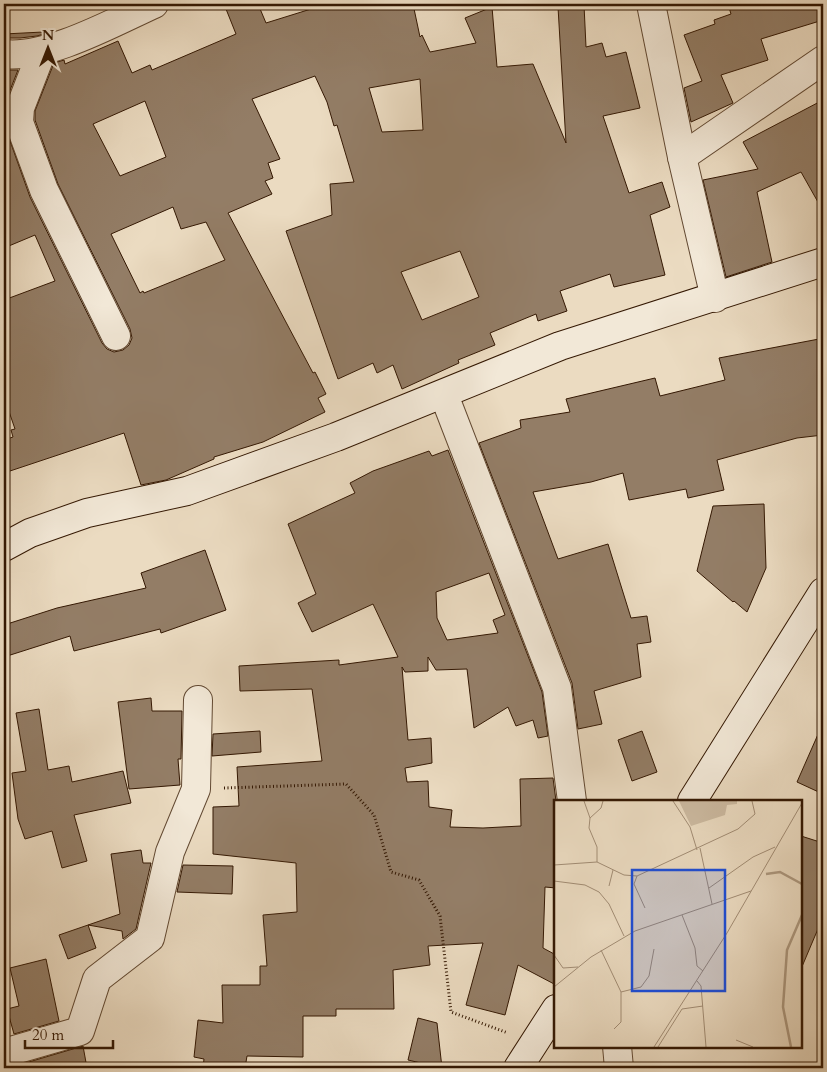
<svg xmlns="http://www.w3.org/2000/svg" width="827" height="1072" font-family="Cardo,serif">
  <style>
    .building { fill: #937d66; stroke: #341803; fill-rule: evenodd }
    .lines { fill: none; stroke-linecap: round; stroke-linejoin: round }
    .street-casing { stroke: #624932; stroke-width: 30 }
    .secondary-casing { stroke: #341803; stroke-width: 30 }
    .path { stroke: #341803; stroke-width: 3; stroke-dasharray: 1 2.5; stroke-linecap: butt }
    .street { stroke: #f2e8d7; stroke-width: 28 }
    .secondary { stroke: #f2e8d7; stroke-width: 28 }
    .inset-river { fill: none; stroke: #ad9980; stroke-width: 2.5 }
    .inset-road { fill: none; stroke: #a28d75; stroke-width: 1 }
    .view { fill: #1d4ed8; fill-opacity: 0.15; stroke: #1d4ed8; stroke-width: 2.5 }
    .inset-edge { fill: none; stroke: #341803; stroke-width: 2.5 }
  </style>
  <rect width="100%" height="100%" fill="#ebdbc1"/>
  <filter id="stains"><feTurbulence type="fractalNoise" baseFrequency=".004" numOctaves="4"/><feColorMatrix values="0 0 0 0 .2 0 0 0 0 .09 0 0 0 0 .02 0 0 0 .5 -.17"/></filter>
  <radialGradient id="worn" r=".72"><stop offset=".6" stop-color="#630" stop-opacity="0"/><stop offset="1" stop-color="#630" stop-opacity=".3"/></radialGradient>
  <g class="building">
    <path d="M224,4H258L266,23L327,4H413L420,37L422,35L430,52L476,43L465,18L492,7L497,67L533,64L566,143L558,7L584,5L586,47L602,43L606,57L626,52L640,108L603,116L629,193L662,182L670,207L650,215L665,275L614,287L610,274L560,291L567,311L538,321L536,314L490,333L495,345L458,360L459,363L402,389L393,365L377,373L373,363L338,379L286,231L332,215L330,184L354,182L337,125L334,126L327,102L315,76L252,99L280,159L268,163L273,178L265,181L272,194L228,213L313,373L315,372L326,394L318,398L325,412L263,442L214,457V459L166,480L141,485L124,433L4,473V440L13,437L11,430L15,429L4,397V300L55,281L35,235L4,248V124L30,197L102,343L107,349L114,352L123,350L129,345L132,338L130,329L58,184L35,120V111L54,63L64,60L65,64L118,41L132,73L150,65L152,70L236,34ZM420,79L423,130L382,132L369,88ZM145,101L166,157L120,176L93,124ZM173,207L181,229L206,222L225,260L144,293L143,291L140,293L111,234ZM460,251L479,297L422,320L401,272Z"/>
    <polygon points="728,4 823,4 823,20 761,39 768,60 721,75 733,103 691,122 684,88 702,81 684,35 715,24 714,20 731,14"/>
    <polygon points="43,32 44,34 37,36 20,38 4,38 4,34"/>
    <polygon points="4,70 18,70 5,103 4,116"/>
    <polygon points="823,100 823,211 801,172 757,192 772,262 726,277 703,180 758,169 743,142"/>
    <polygon points="819,339 823,362 823,435 797,438 717,460 724,490 688,498 686,489 629,500 623,473 591,482 533,492 558,559 608,544 631,618 647,616 651,642 637,644 641,677 594,691 602,724 578,729 572,683 479,443 521,428 520,420 570,412 566,399 655,378 660,396 725,380 719,358"/>
    <path d="M448,450L542,692L548,736L538,738L533,720L516,726L508,707L474,728L467,669L436,670L428,657V671L405,672L402,667L408,740L431,738L432,763L405,768L407,782L428,781L429,807L452,810L450,827L483,828L521,826L520,779L553,778L556,801V888L545,887L543,948L556,955V985L518,965L505,1015L466,1005L483,943L428,946L430,965L393,970L394,1009H336V1016H303V1057L247,1056L245,1068H203L204,1059L194,1057L198,1020L223,1023L222,985H260V966H267L263,915L297,912L296,863L213,854V807L239,806L237,767L322,761L312,689L240,691L239,666L339,660V665L398,657L373,604L312,632L298,603L316,594L288,524L355,493L350,483L373,471L429,451L432,456ZM489,573L505,615L493,620L498,633L447,640L437,618L436,592Z"/>
    <polygon points="764,504 766,568 747,612 734,601 733,602 697,571 713,506"/>
    <polygon points="205,550 226,610 161,633 160,629 74,651 70,636 4,657 4,625 57,608 146,588 141,573"/>
    <polygon points="151,698 152,711 182,711 181,759 178,759 180,785 129,789 118,702"/>
    <polygon points="39,709 48,770 69,766 72,782 123,771 131,803 74,815 87,861 62,868 52,831 25,839 18,819 12,773 26,771 16,713"/>
    <polygon points="823,723 823,794 797,782"/>
    <polygon points="260,731 261,752 212,756 213,734"/>
    <polygon points="642,731 657,772 632,781 618,740"/>
    <polygon points="801,836 823,843 823,917 801,969"/>
    <polygon points="141,850 143,863 151,863 136,929 123,939 122,931 88,925 96,948 68,959 59,935 120,914 111,854"/>
    <polygon points="183,865 233,866 232,894 177,892"/>
    <polygon points="46,959 59,1021 14,1034 7,1009 19,1006 10,968"/>
    <polygon points="418,1018 437,1023 442,1068 408,1060"/>
    <polygon points="83,1046 87,1068 23,1068 22,1064"/>
  </g>
  <g class="lines">
    <defs>
      <g id="street">
        <polyline points="651,4 682,157 715,298"/>
        <polyline points="42,51 20,108 19,122 44,190 116,336"/>
        <path d="M4,54C48,59 114,22 154,4"/>
        <polyline points="682,157 823,60"/>
        <polyline points="444,395 557,688 572,801"/>
        <polyline points="617,1046 619,1068"/>
        <polyline points="4,1053 80,1031 97,979 150,938 170,852 196,789 198,700"/>
      </g>
      <g id="secondary">
        <polyline points="4,547 30,533 87,513 187,491 336,437 560,346 823,262"/>
        <polyline points="692,801 823,592"/>
        <polyline points="518,1068 556,1009"/>
      </g>
    </defs>
    <use href="#street" class="street-casing"/>
    <use href="#secondary" class="secondary-casing"/>
    <polyline class="path" points="224,788 346,784 374,815 391,872 419,880 440,916 451,1012 508,1033"/>
    <use href="#street" class="street"/>
    <use href="#secondary" class="secondary"/>
  </g>
  <g transform="translate(554 800)">
    <rect width="248" height="248" fill="#ebdbc1"/>
    <path d="M125,1H183V4L173,5L171,15L137,26Z" fill="#ccbaa1"/>
    <path class="inset-river" d="M212,74L226,72L248,84M237,247L229,207L233,150L248,115"/>
    <path class="inset-road" d="M30,1L36,18L47,8L49,1M119,1L136,27L143,50M36,18L35,28L43,47V62M146,48L158,104M0,65L43,62L70,75L83,76L184,29L201,14L198,1M83,76L80,84L91,108M0,81L31,85L45,92L55,104L70,136M55,86L59,70M155,88L199,57L221,47M128,115L141,148L143,166L149,171M47,150L67,192V222L60,229M0,155L9,168L24,167M143,181L147,186L152,247M0,187L37,157L81,131L197,91M67,192L87,187L95,176L100,149M182,240L199,247M100,247L173,133L248,3M104,247L128,209L149,206"/>
    <path class="view" d="M78,70H171V191H78Z"/>
    <rect width="248" height="248" class="inset-edge"/>
  </g>
  <rect width="827" height="1072" fill="none" stroke="#ebdbc1" stroke-width="20"/>
  <rect x="5" y="5" width="817" height="1062" fill="none" stroke="#341803" stroke-width="2.5"/>
  <rect x="10" y="10" width="807" height="1052" fill="none" stroke="#341803"/>
  <g transform="translate(48 48)" stroke="#f2e8d7" stroke-width="4" paint-order="stroke">
  <path d="M0-4L9 19L0 12L-9 19Z" fill="#341803"/>
  <text y="-8" font-size="14" font-weight="bold" text-anchor="middle" fill="#341803">N</text>
  </g>
  <path d="M25 1040v8h88v-8" fill="none" stroke="#341803" stroke-width="2.5"/>
  <text x="32" y="1040" font-size="15" fill="#341803" stroke="#f2e8d7" stroke-width="4" paint-order="stroke">20 m</text>
  <rect width="100%" height="100%" filter="url(#stains)"/>
  <rect width="100%" height="100%" fill="url(#worn)"/>
</svg>
